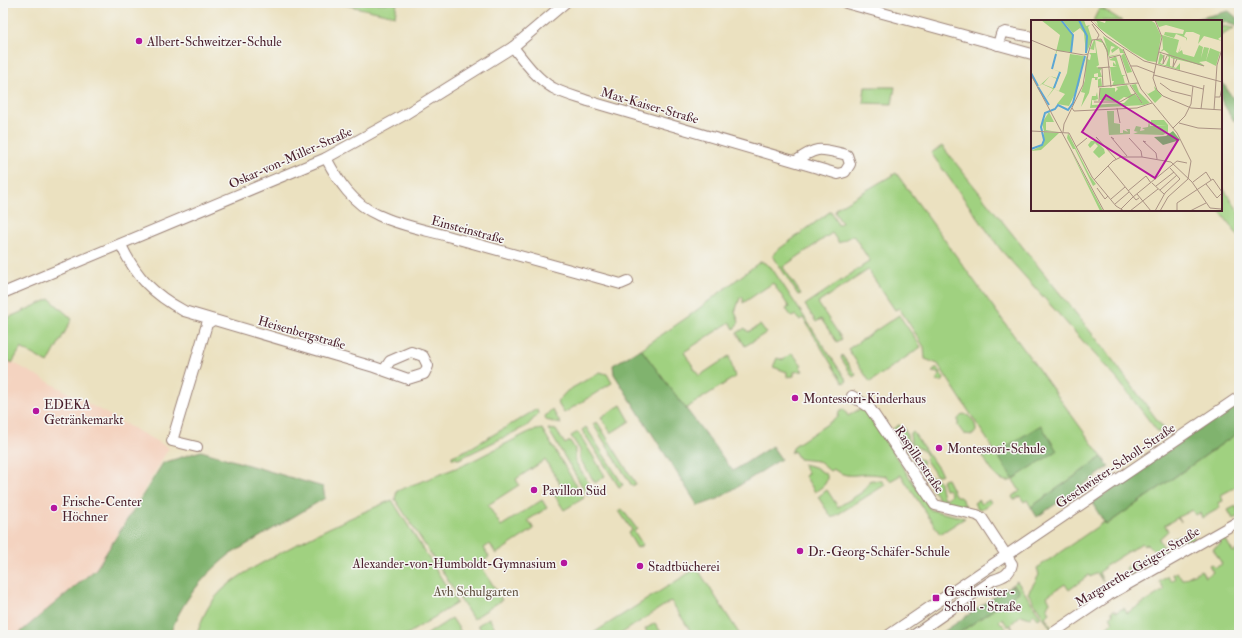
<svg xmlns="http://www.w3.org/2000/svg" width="1242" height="638" font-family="'IM FELL Double Pica',serif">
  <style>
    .built { fill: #f4d3c0 }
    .green { fill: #a0d180; stroke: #757856 }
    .forest { fill: #80b36e; stroke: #65694c }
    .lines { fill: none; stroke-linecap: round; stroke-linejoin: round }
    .street-casing { stroke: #9a8076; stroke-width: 12 }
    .street { stroke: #fff; stroke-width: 10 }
    .poi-dot { fill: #b5179e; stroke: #f6f6f2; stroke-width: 1.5 }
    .labels { text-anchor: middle; stroke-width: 3; stroke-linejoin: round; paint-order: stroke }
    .poi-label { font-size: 13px; fill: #4a1f2b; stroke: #f6f6f2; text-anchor: start }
    .street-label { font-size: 13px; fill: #4a1f2b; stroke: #f6f6f2 }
    .park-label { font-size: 13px; fill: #645444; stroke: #f6f6f2 }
    .inset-river { fill: none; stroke: #5ca6d4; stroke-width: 2 }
    .inset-road { fill: none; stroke: #ab9384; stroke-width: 1 }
    .view { fill: #b5179e; fill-opacity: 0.15; stroke: #b5179e; stroke-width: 2 }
    .inset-edge { fill: none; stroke: #4a1f2b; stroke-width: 2 }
  </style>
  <rect width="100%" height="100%" fill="#f6f6f2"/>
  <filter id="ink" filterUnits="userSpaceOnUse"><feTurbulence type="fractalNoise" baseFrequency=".025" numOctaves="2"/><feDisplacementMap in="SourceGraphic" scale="8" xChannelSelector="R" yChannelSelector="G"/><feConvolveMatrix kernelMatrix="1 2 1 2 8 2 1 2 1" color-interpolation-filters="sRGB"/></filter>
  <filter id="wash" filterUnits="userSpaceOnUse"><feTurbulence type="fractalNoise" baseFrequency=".012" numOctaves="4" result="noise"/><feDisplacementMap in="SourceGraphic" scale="16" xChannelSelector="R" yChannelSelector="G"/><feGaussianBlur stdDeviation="0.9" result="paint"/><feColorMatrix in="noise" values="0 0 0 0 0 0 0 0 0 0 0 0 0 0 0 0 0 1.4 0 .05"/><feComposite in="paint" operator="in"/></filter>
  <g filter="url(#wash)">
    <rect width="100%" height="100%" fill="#ebe1c0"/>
    <polygon class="built" points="3,357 169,448 96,569 17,635 3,635"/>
    <g class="green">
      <polygon points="337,3 397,3 395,16"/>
      <polygon points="1099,9 1103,9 1122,21 1093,21"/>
      <polygon points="1221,26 1234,28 1221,36"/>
      <polygon points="865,87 895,87 892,104 863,103"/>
      <polygon points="942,146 1106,351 1164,429 1158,432 1117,379 1001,250 931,153"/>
      <path d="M896,173L1102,457L1031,507L1027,500L1024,502L1020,496L1014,500L1012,497L1020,491L1013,480C999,486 989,467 983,456L986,451L994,450L938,364L925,359L924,347L901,311L899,308L895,310L868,270L818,303L842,339L837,342L821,319L816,322L805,305L870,261L853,235L839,243L832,233L783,267L801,294L798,295L773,256L775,252L831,211L838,225L842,223L835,213L836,208Z"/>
      <polygon points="1221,185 1239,212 1239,237 1219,210 1221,210"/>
      <polygon points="761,261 771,267 847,381 843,383 803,318 799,320 795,315 792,317 786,309 789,307 773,283 743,303 743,297 740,298 735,312 739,322 734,329 730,322 684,352 699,376 729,356 735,377 685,409 641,349 689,316"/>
      <polygon points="50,299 72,319 48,363 21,348 12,363 3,357 3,320"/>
      <polygon points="899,315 921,347 870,382 848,349"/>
      <polygon points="760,325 766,333 745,346 737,333 745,328 748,332"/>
      <polygon points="792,353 802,365 800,367 803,371 794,372 794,376 787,377 787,372 773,367 777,358 783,360"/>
      <polygon points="842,355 856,375 853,377 841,358"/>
      <polygon points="935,369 938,369 944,379 942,382 936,381 939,376 938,373 932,372"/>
      <polygon points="600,372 607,374 612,383 564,413 557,402 567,391"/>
      <polygon points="621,405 630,421 611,433 601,417"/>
      <polygon points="537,409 538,414 527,426 459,459 452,458 452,456 469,449"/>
      <polygon points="552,409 561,424 546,420 545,416"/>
      <path d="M844,409L848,416L858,410H865L931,510L965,518L940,534L901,475L890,481L887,476C880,475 873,474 867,474C852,475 847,478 833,469L830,471L818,461L799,459L794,451L791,453L794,446L838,417L839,412Z"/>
      <path d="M963,414C971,415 976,423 976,431L973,435L964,434L958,426V419Z"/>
      <polygon points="597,422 636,484 632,486 593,424"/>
      <path d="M899,425C911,430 905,448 915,456C916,458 921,459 923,461C920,478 932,473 940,482L943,497L947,499L951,494L949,490L945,489L942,480L947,479L955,495L961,498L966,506L940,501L893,429Z"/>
      <polygon points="586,427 623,485 619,487 582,430"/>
      <polygon points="542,429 584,498 564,510 553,493 562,487 545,460 516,479 519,485 488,505 501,526 542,500 547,508 528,520 534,529 496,554 490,544 484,548 489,557 480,564 502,600 473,619 395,499 397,491 466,464 531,431"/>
      <polygon points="548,429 556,430 565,444 570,441 575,449 575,461 594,492 588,496"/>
      <polygon points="578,432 605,476 595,483 580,459 580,450 571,436"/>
      <polygon points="913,432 942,474 940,475 936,475 925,459 927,456 925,452 911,443 910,434"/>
      <polygon points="1239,432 1239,485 1221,495 1223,501 1218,503 1220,508 1202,518 1200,513 1195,515 1192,510 1178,517 1181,522 1177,518 1165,525 1168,531 1159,539 1168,555 1163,558 1159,551 1156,553 1147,544 1144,546 1142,543 1104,567 1104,569 1099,572 1103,582 1097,573 1090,577 1089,575 1069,590 1065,584 1047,596 1050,602 1047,607 1050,613 1045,617 1052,628 1051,629 1028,593 1039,575 1037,568 1104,522 1106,525"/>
      <path d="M803,464L815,467L827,475C828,484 822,487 815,492L805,476L808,473Z"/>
      <polygon points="871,480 882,481 885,485 832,518 818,497 827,490 838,507 861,493"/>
      <polygon points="989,499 991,503 981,509 977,508 974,503 978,500 981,504"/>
      <path d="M392,500L457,603L406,635H197C200,623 206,609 214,599C229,580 253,568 273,557C312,535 351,517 392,500Z"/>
      <polygon points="1236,506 1239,516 1233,519 1228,510"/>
      <polygon points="622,509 637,529 634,531 643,545 637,548 628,533 632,530 619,511"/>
      <polygon points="1190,531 1195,539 1187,544 1182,535"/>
      <path d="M1223,535L1233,552L1239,549V635H1097L1113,622L1110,616L1113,614L1111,612L1114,610L1116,612L1124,608L1127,613C1139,606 1153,597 1164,590L1159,582L1168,576L1171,581L1175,578L1172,574L1177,572L1182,580L1201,570L1205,577L1213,572L1209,565L1212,564L1215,568L1222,564L1213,549L1221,544L1217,538Z"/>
      <polygon points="1180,536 1185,545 1178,550 1172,539"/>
      <polygon points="1133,563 1139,572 1131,577 1126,568"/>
      <polygon points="697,568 740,635 693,635 671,601 619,635 590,635"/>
      <polygon points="1017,581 1041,617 1038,619 1034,614 1030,618 1021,615 1011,624 1013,629 1010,625 1008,627 1002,618 999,621 1006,628 998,635 956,635 1019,592 1015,586 1010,586"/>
      <polygon points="452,618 463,635 426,635"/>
      <polygon points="489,618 499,635 484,635 478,625"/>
      <polygon points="655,623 663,635 649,635 645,629"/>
    </g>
    <g class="forest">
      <polygon points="1229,11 1239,20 1239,27 1224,22 1221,23 1221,21 1188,21"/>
      <polygon points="1221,80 1238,106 1236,108 1239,112 1239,118 1234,121 1221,100"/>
      <polygon points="641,349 733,471 772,446 781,459 718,499 698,506 614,374 613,365"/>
      <polygon points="1232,407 1239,409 1239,432 1106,525 1092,503"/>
      <polygon points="1041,425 1057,451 1013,479 996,453"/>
      <path d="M201,451L323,487L325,498L229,555C203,576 180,603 170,635H17L96,569L163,463Z"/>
      <polygon points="1102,457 1109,467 1037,517 1031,507"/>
      <polygon points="1010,586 1015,586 1019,592 956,635 939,635"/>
    </g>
  </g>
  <g filter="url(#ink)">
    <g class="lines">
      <defs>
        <g id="street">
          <polyline points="846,3 1032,54"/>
          <polyline points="998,45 1001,34 1005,32 1032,37"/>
          <path d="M513,47C525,62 536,78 553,88C564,94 577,97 588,101L838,174L845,172L850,164L847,155C821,149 819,145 796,161"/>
          <path d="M326,158C338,181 353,204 378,215C401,226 427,230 451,237C507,253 564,268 621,284L628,281"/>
          <path d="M121,245C136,277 153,294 184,311L374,367L408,379L424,374L428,366L423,356L411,352L390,361L384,370"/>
          <polyline points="3,293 326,158 404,115 513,47 565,3"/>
          <path d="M852,396L869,407L935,505L977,515L982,518L1012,564C1010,575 1002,577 993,580L914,635"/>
          <polyline points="197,447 172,441 207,324 213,320"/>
          <polyline points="889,635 1239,397"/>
          <polyline points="1050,635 1109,595 1239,521"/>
        </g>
      </defs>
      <use href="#street" class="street-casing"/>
      <use href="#street" class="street"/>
    </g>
  </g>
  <g class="poi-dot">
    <circle cx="139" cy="41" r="4"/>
    <circle cx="795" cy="398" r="4"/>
    <circle cx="36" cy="411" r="4"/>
    <circle cx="939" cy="448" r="4"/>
    <circle cx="534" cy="490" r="4"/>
    <circle cx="54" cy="508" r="4"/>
    <circle cx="800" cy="551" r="4"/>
    <circle cx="564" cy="563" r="4"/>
    <circle cx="640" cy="566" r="4"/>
    <rect x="932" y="594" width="8" height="8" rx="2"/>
  </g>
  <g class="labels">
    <g class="poi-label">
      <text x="147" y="46">Albert-Schweitzer-Schule</text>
      <text x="803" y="403">Montessori-Kinderhaus</text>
      <text x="44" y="409">EDEKA<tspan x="44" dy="15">Getränkemarkt</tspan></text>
      <text x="947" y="453">Montessori-Schule</text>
      <text x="542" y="495">Pavillon Süd</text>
      <text x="62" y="506">Frische-Center<tspan x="62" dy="15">Höchner</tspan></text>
      <text x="808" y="556">Dr.-Georg-Schäfer-Schule</text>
      <text x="556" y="568" text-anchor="end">Alexander-von-Humboldt-Gymnasium</text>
      <text x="648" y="571">Stadtbücherei</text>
      <text x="944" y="596">Geschwister -<tspan x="944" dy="15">Scholl - Straße</tspan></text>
    </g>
    <g class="street-label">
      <text transform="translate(650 105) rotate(16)" y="5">Max-Kaiser-Straße</text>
      <text transform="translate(290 157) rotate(-24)" y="5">Oskar-von-Miller-Straße</text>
      <text transform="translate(468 229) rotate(15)" y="5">Einsteinstraße</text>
      <text transform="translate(302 332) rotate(16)" y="5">Heisenbergstraße</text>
      <text transform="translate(920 459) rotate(56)" y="5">Raspillerstraße</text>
      <text transform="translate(1115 465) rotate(-34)" y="5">Geschwister-Scholl-Straße</text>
      <text transform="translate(1137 566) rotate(-31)" y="5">Margarethe-Geiger-Straße</text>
    </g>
    <g class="park-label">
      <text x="476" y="596">Avh Schulgarten</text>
    </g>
  </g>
  <g transform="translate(1031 20)">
    <rect width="191" height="191" fill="#ebe1c0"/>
    <path d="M10,0H29L42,15L40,32L26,31L21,49L30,52L23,69L28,71L36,53L39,34L53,36L48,65L38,86L26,84L34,74L23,69L15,79L22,69L11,64L7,67L19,56L26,58L29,52L21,49L29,15ZM19,56L26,59L22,68L12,64ZM31,0H53L55,6L59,5L57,7L61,20L55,34L53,13L49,8L42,13ZM62,0L67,5L65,0L74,3L75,0H119L124,3L130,16L126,42L117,41L101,32L68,8ZM124,0H191V16L187,19L191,21L173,16L167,24L169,15L162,12H155L153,16L156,18V21L155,18L145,14L143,18L133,15L134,12L152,14L153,10L135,5L128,7ZM131,15L148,20L145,32L147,33L150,26L148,32L151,30L152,34L163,37L168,25L172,27L170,38L173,27L178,28L175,41L168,42L174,46L140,38L139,36V46L145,48L149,43V50L127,44L129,33L133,36L129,43L133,45H135L138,37L135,35L138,34L133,30L129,32L132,29ZM72,16L92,30L101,52L96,53L90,36L93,33H89L88,28L81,33L80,30L84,27L80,26L78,36L89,34L78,37L72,23L64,20L68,45L65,47L71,48L69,51L71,57H67V53L63,54V57H67L66,60L70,58L71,66L67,67V60H64V58H61L58,73L50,87L54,73L50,72L54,60L55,38L56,35V39L59,40L60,35L58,33H65L64,23L63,30L59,29L63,20H70L74,24L77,31ZM179,28L189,32L185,46L175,41ZM85,36L91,55H95L92,56L94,64L97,63L81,66L83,61H81L79,47H86L82,46V42L85,45L84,41L78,40ZM105,64L108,72L119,83L113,85L59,88L61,76H65L66,72L67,79L64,80L67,81L61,80V85L93,83L98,78L93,77L86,82L69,80V68H84V72L87,69L85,67L96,65L100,74H104L112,84L100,65ZM123,66L131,76L124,83L118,76L114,71L117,74L124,70ZM76,91H83V103L89,104V113H92V110L97,112L95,109H99V114L78,115ZM18,92L23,102H15V110L27,112L13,111L11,103ZM120,100H133L137,105V112L132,115L102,114L107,112L103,111L105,106L110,107L109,111L114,110L111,108L117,107L118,101L119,106L136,105H120ZM13,112L28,113L10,130L0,131L12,125ZM37,113L59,156L65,164L62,166L44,129H42L36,118ZM60,121H65L73,129L74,133L68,138L62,132L67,126L64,123L59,128L57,125ZM38,127L72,191H69Z" fill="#a0d180" fill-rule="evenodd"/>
    <path d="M142,111L149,120L132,125L123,117L135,116Z" fill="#80b36e"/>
    <path class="inset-river" d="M30,0L42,15L40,33M48,0L56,16L55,33M21,49L25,34M0,53L7,66M7,67L18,85M23,68L29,52M0,129L11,125L13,120L10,107L14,93L24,89L27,85L37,90L42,83L54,36"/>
    <path class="inset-road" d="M59,0L75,16L113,41L191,62M124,0L131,17L122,58L126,70L132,76L160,88L191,90M61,4L68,15L66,19M70,19L76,30L80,67M0,20L24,30L53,35L57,34L61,20L70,19M92,29L110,69L146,113L160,141L157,159L137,177L129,191M128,32L173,46M133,35L132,44L136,36M78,38L89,35L98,63M143,38L142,47L146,39M100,46H106L124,53M67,48L79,47M71,48L72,67M0,55L73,191M123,55L172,69M129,63L140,71L160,76M99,65L111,83M67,67L107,63M184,77H189L191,67M68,81L69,68M63,82H89L105,73M41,88L43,91L106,88L121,83M86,88L89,103M170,89L173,65M183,90L186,45L191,29M148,103L167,108L191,109M142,108L154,96L160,84L162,66M0,111L38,113M32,112L33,104L52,65L57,34M38,113L61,157L85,186L93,191M98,118L110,131L111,137M67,119L65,117L85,139M83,119L80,117L96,136M115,122L112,121L125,133L126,139M45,127L56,118M77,146L105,180L108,178M63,160L82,141L90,137H111L140,142L161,162L179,188L190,189M162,162L175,152L180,160M121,163L133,174M175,164L186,178L191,173M125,166L143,152M66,168L74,179L77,176M129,170L146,155M97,171L115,156L120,163M106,174L120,191M102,177L146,141L156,143M80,179L94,167M84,184L98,172M90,189L102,177M99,191L127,169M124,191L134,173L149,159L139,148M146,191V183L182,159L191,172M159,191L175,183"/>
    <path class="view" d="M75,75L147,120L124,158L51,112Z"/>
    <rect width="191" height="191" class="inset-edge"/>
  </g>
  <rect width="1242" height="638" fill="none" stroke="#f6f6f2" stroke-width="16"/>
</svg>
